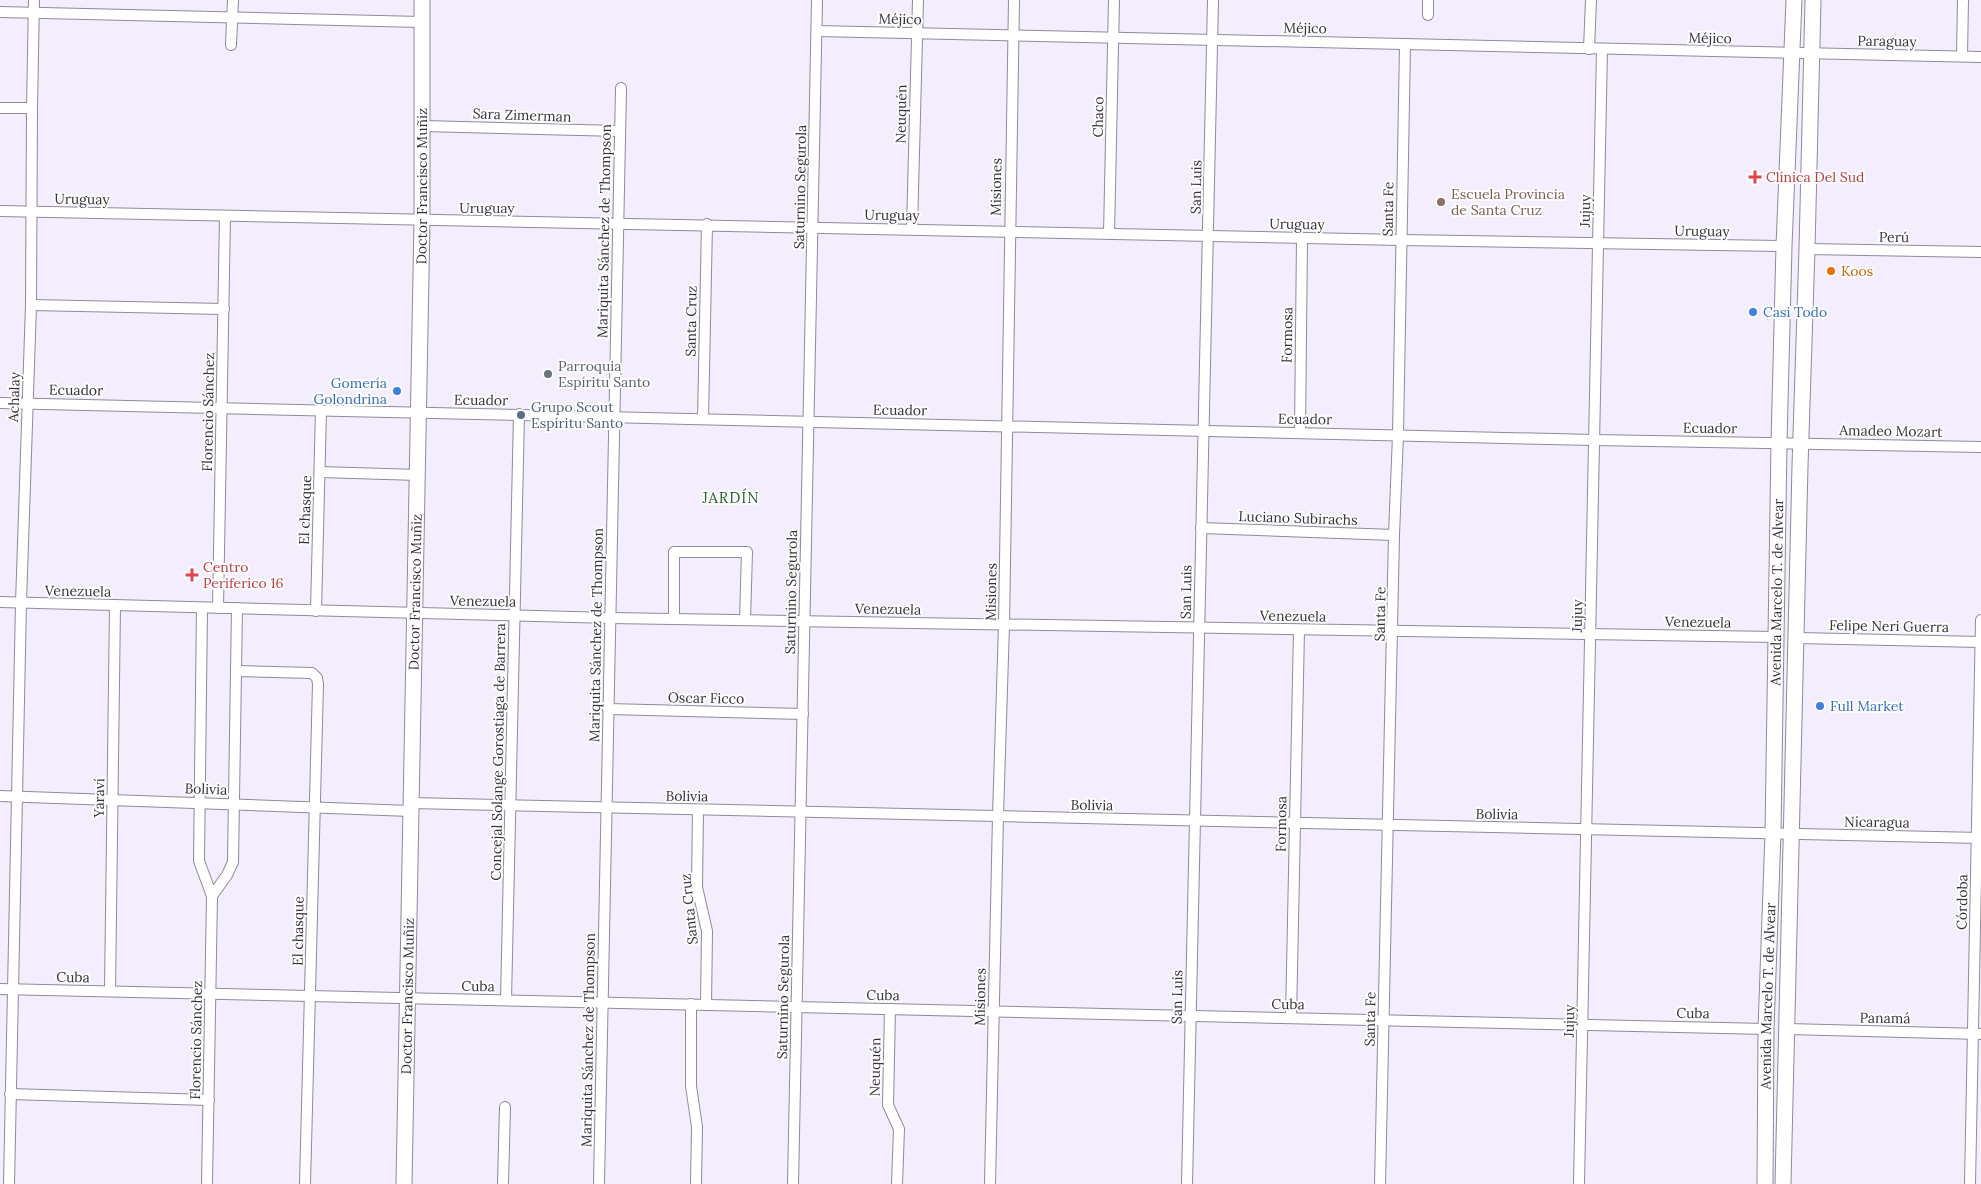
<svg xmlns="http://www.w3.org/2000/svg" width="1981" height="1184" font-family="Lora,serif">
  <style>
    .lines { fill: none; stroke-linecap: round; stroke-linejoin: round }
    .minor-casing { stroke: #90899b; stroke-width: 12 }
    .secondary-casing { stroke: #90899b; stroke-width: 17 }
    .minor { stroke: #fff; stroke-width: 10 }
    .secondary { stroke: #fff; stroke-width: 15 }
    .health-dot { fill: #e0444e; stroke: #fdfdfd; stroke-width: 2 }
    .education-dot { fill: #8d6e63; stroke: #fdfdfd; stroke-width: 2 }
    .food-dot { fill: #e8710a; stroke: #fdfdfd; stroke-width: 2 }
    .shop-dot { fill: #3f7fe0; stroke: #fdfdfd; stroke-width: 2 }
    .worship-dot { fill: #6b7280; stroke: #fdfdfd; stroke-width: 2 }
    .service-dot { fill: #5c6f8a; stroke: #fdfdfd; stroke-width: 2 }
    .labels { text-anchor: middle; stroke-width: 4; stroke-linejoin: round; paint-order: stroke }
    .street-label { font-size: 14px; fill: #35323a; stroke: #fdfdfd }
    .health-label { font-size: 14px; fill: #be3a42; stroke: #fdfdfd; text-anchor: start }
    .education-label { font-size: 14px; fill: #785e54; stroke: #fdfdfd; text-anchor: start }
    .food-label { font-size: 14px; fill: #c56008; stroke: #fdfdfd; text-anchor: start }
    .shop-label { font-size: 14px; fill: #366cbe; stroke: #fdfdfd; text-anchor: start }
    .worship-label { font-size: 14px; fill: #5b616d; stroke: #fdfdfd; text-anchor: start }
    .service-label { font-size: 14px; fill: #4e5e75; stroke: #fdfdfd; text-anchor: start }
    .neighbourhood-label { font-size: 15px; letter-spacing: 1px; fill: #28612e; stroke: #fdfdfd }
  </style>
  <rect width="100%" height="100%" fill="#f3edfd"/>
  <g class="lines">
    <defs>
      <g id="minor">
        <polyline points="1428,0 1428,15"/>
        <polyline points="0,12 421,22"/>
        <polyline points="817,31 1981,57"/>
        <polyline points="231,45 233,0"/>
        <polyline points="1589,49 1591,0"/>
        <polyline points="1962,56 1963,0"/>
        <polyline points="0,108 32,108"/>
        <polyline points="423,126 620,131"/>
        <polyline points="0,211 1401,240 1784,246"/>
        <polyline points="912,229 918,0"/>
        <polyline points="1109,234 1114,0"/>
        <polyline points="1807,249 1981,252"/>
        <polyline points="31,305 224,309"/>
        <polyline points="0,403 1594,440 1981,447"/>
        <polyline points="703,419 707,224"/>
        <polyline points="1300,433 1302,238"/>
        <polyline points="320,472 418,475"/>
        <polyline points="1201,528 1394,535"/>
        <polyline points="0,602 611,618 1775,637"/>
        <polyline points="202,608 199,861 212,896 207,1184"/>
        <polyline points="218,608 225,216"/>
        <polyline points="316,611 321,410"/>
        <polyline points="674,619 674,552 747,552 745,620"/>
        <polyline points="1797,638 1981,642"/>
        <polyline points="236,671 312,673 317,678 318,684 305,1184"/>
        <polyline points="608,709 803,714"/>
        <polyline points="0,796 411,811"/>
        <polyline points="411,803 1981,838"/>
        <polyline points="698,810 697,887 707,931 706,1005"/>
        <polyline points="212,896 227,875 233,862 237,608"/>
        <polyline points="0,989 1766,1029"/>
        <polyline points="110,991 115,605"/>
        <polyline points="506,1000 519,414"/>
        <polyline points="691,1004 691,1086 697,1127 696,1184"/>
        <polyline points="890,1009 888,1105 899,1129 897,1184"/>
        <polyline points="1291,1018 1299,630"/>
        <polyline points="1788,1029 1981,1034"/>
        <polyline points="10,1094 209,1100"/>
        <polyline points="9,1184 21,603 31,305 32,108 34,0"/>
        <polyline points="503,1184 505,1107"/>
        <polyline points="599,1184 621,88"/>
        <polyline points="793,1184 817,0"/>
        <polyline points="990,1184 998,816 1004,625 1014,0"/>
        <polyline points="1187,1184 1213,0"/>
        <polyline points="1380,1184 1394,535 1398,435 1405,45"/>
        <polyline points="1579,1184 1602,49"/>
        <polyline points="1970,1184 1981,620"/>
      </g>
      <g id="secondary">
        <path id="s1" d="M404,1184L422,221V0"/>
        <path id="s2" d="M1765,1184L1766,1029L1773,833L1779,442L1784,246L1794,0"/>
        <polyline points="1783,1184 1800,466 1807,249 1813,0"/>
      </g>
    </defs>
    <use href="#minor" class="minor-casing"/>
    <use href="#secondary" class="secondary-casing"/>
    <use href="#minor" class="minor"/>
    <use href="#secondary" class="secondary"/>
  </g>
  <g class="health-dot">
    <path d="M1752.5 169.5h5v5h5v5h-5v5h-5v-5h-5v-5h5z"/>
    <path d="M189.5 567.5h5v5h5v5h-5v5h-5v-5h-5v-5h5z"/>
  </g>
  <circle class="education-dot" cx="1441" cy="202" r="5"/>
  <circle class="food-dot" cx="1831" cy="271" r="5"/>
  <g class="shop-dot">
    <circle cx="1753" cy="312" r="5"/>
    <circle cx="397" cy="391" r="5"/>
    <circle cx="1820" cy="706" r="5"/>
  </g>
  <circle class="worship-dot" cx="548" cy="374" r="5"/>
  <circle class="service-dot" cx="521" cy="415" r="5"/>
  <g class="labels">
    <g class="street-label">
      <text transform="translate(900 19) rotate(1)" y="5">Méjico</text>
      <text transform="translate(1305 28) rotate(1)" y="5">Méjico</text>
      <text transform="translate(1710 38) rotate(1)" y="5">Méjico</text>
      <text transform="translate(1887 41) rotate(1)" y="5">Paraguay</text>
      <text transform="translate(901 114) rotate(-89)" y="5">Neuquén</text>
      <text transform="translate(522 115) rotate(2)" y="5">Sara Zimerman</text>
      <text transform="translate(1098 117) rotate(-89)" y="5">Chaco</text>
      <text dy="5" stroke="none"><textPath href="#s1" startOffset="998">Doctor Francisco Muñiz</textPath></text>
      <text transform="translate(800 187) rotate(-89)" y="5">Saturnino Segurola</text>
      <text transform="translate(996 187) rotate(-89)" y="5">Misiones</text>
      <text transform="translate(1196 187) rotate(-89)" y="5">San Luis</text>
      <text transform="translate(82 199) rotate(1)" y="5">Uruguay</text>
      <text x="487" y="213">Uruguay</text>
      <text transform="translate(1388 209) rotate(-89)" y="5">Santa Fe</text>
      <text transform="translate(1585 211) rotate(-89)" y="5">Jujuy</text>
      <text transform="translate(892 215) rotate(1)" y="5">Uruguay</text>
      <text transform="translate(1297 224) rotate(1)" y="5">Uruguay</text>
      <text transform="translate(604 231) rotate(-89)" y="5">Mariquita Sánchez de Thompson</text>
      <text transform="translate(1702 231) rotate(1)" y="5">Uruguay</text>
      <text transform="translate(1894 237) rotate(1)" y="5">Perú</text>
      <text transform="translate(691 321) rotate(-89)" y="5">Santa Cruz</text>
      <text transform="translate(1287 335) rotate(-89)" y="5">Formosa</text>
      <text transform="translate(76 390) rotate(1)" y="5">Ecuador</text>
      <text transform="translate(14 397) rotate(-88)" y="5">Achalay</text>
      <text transform="translate(481 400) rotate(1)" y="5">Ecuador</text>
      <text transform="translate(900 410) rotate(1)" y="5">Ecuador</text>
      <text transform="translate(208 412) rotate(-89)" y="5">Florencio Sánchez</text>
      <text transform="translate(1305 419) rotate(1)" y="5">Ecuador</text>
      <text transform="translate(1710 428) rotate(1)" y="5">Ecuador</text>
      <text transform="translate(1891 431) rotate(1)" y="5">Amadeo Mozart</text>
      <text transform="translate(305 510) rotate(-88)" y="5">El chasque</text>
      <text transform="translate(1298 518) rotate(2)" y="5">Luciano Subirachs</text>
      <text transform="translate(78 591) rotate(1)" y="5">Venezuela</text>
      <text dy="5" stroke="none"><textPath href="#s1" startOffset="592">Doctor Francisco Muñiz</textPath></text>
      <text transform="translate(791 592) rotate(-89)" y="5">Saturnino Segurola</text>
      <text transform="translate(991 592) rotate(-89)" y="5">Misiones</text>
      <text transform="translate(1186 592) rotate(-89)" y="5">San Luis</text>
      <text dy="5" stroke="none"><textPath href="#s2" startOffset="592">Avenida Marcelo T. de Alvear</textPath></text>
      <text transform="translate(483 601) rotate(1)" y="5">Venezuela</text>
      <text transform="translate(888 609) rotate(1)" y="5">Venezuela</text>
      <text transform="translate(1380 614) rotate(-89)" y="5">Santa Fe</text>
      <text transform="translate(1293 616) rotate(1)" y="5">Venezuela</text>
      <text transform="translate(1577 616) rotate(-89)" y="5">Jujuy</text>
      <text transform="translate(1698 622) rotate(1)" y="5">Venezuela</text>
      <text transform="translate(1889 626) rotate(1)" y="5">Felipe Neri Guerra</text>
      <text transform="translate(596 635) rotate(-89)" y="5">Mariquita Sánchez de Thompson</text>
      <text transform="translate(706 698) rotate(1)" y="5">Oscar Ficco</text>
      <text transform="translate(498 752) rotate(-89)" y="5">Concejal Solange Gorostiaga de Barrera</text>
      <text transform="translate(206 789) rotate(2)" y="5">Bolivia</text>
      <text transform="translate(687 796) rotate(1)" y="5">Bolivia</text>
      <text transform="translate(99 798) rotate(-89)" y="5">Yaraví</text>
      <text transform="translate(1092 805) rotate(1)" y="5">Bolivia</text>
      <text transform="translate(1497 814) rotate(1)" y="5">Bolivia</text>
      <text transform="translate(1877 822) rotate(1)" y="5">Nicaragua</text>
      <text transform="translate(1281 824) rotate(-89)" y="5">Formosa</text>
      <text transform="translate(1962 902) rotate(-89)" y="5">Córdoba</text>
      <text transform="translate(689 909) rotate(-96)" y="5">Santa Cruz</text>
      <text transform="translate(298 931) rotate(-89)" y="5">El chasque</text>
      <text transform="translate(73 977) rotate(1)" y="5">Cuba</text>
      <text transform="translate(478 986) rotate(1)" y="5">Cuba</text>
      <text transform="translate(883 995) rotate(1)" y="5">Cuba</text>
      <text dy="5" stroke="none"><textPath href="#s1" startOffset="188">Doctor Francisco Muñiz</textPath></text>
      <text transform="translate(783 997) rotate(-89)" y="5">Saturnino Segurola</text>
      <text transform="translate(980 997) rotate(-89)" y="5">Misiones</text>
      <text transform="translate(1177 997) rotate(-89)" y="5">San Luis</text>
      <text dy="5" stroke="none"><textPath href="#s2" startOffset="188">Avenida Marcelo T. de Alvear</textPath></text>
      <text transform="translate(1288 1004) rotate(1)" y="5">Cuba</text>
      <text transform="translate(1693 1013) rotate(1)" y="5">Cuba</text>
      <text transform="translate(1885 1018) rotate(1)" y="5">Panamá</text>
      <text transform="translate(1370 1019) rotate(-89)" y="5">Santa Fe</text>
      <text transform="translate(1569 1021) rotate(-89)" y="5">Jujuy</text>
      <text transform="translate(196 1040) rotate(-89)" y="5">Florencio Sánchez</text>
      <text transform="translate(588 1040) rotate(-89)" y="5">Mariquita Sánchez de Thompson</text>
      <text transform="translate(875 1067) rotate(-89)" y="5">Neuquén</text>
    </g>
    <g class="health-label">
      <text x="1766" y="182">Clínica Del Sud</text>
      <text x="203" y="572">Centro<tspan x="203" dy="16">Periferico 16</tspan></text>
    </g>
    <g class="education-label">
      <text x="1451" y="199">Escuela Provincia<tspan x="1451" dy="16">de Santa Cruz</tspan></text>
    </g>
    <g class="food-label">
      <text x="1841" y="276">Koos</text>
    </g>
    <g class="shop-label">
      <text x="1763" y="317">Casi Todo</text>
      <text x="387" y="388" text-anchor="end">Gomería<tspan x="387" dy="16">Golondrina</tspan></text>
      <text x="1830" y="711">Full Market</text>
    </g>
    <g class="worship-label">
      <text x="558" y="371">Parroquia<tspan x="558" dy="16">Espíritu Santo</tspan></text>
    </g>
    <g class="service-label">
      <text x="531" y="412">Grupo Scout<tspan x="531" dy="16">Espíritu Santo</tspan></text>
    </g>
    <g class="neighbourhood-label">
      <text x="731" y="503">JARDÍN</text>
    </g>
  </g>
</svg>
